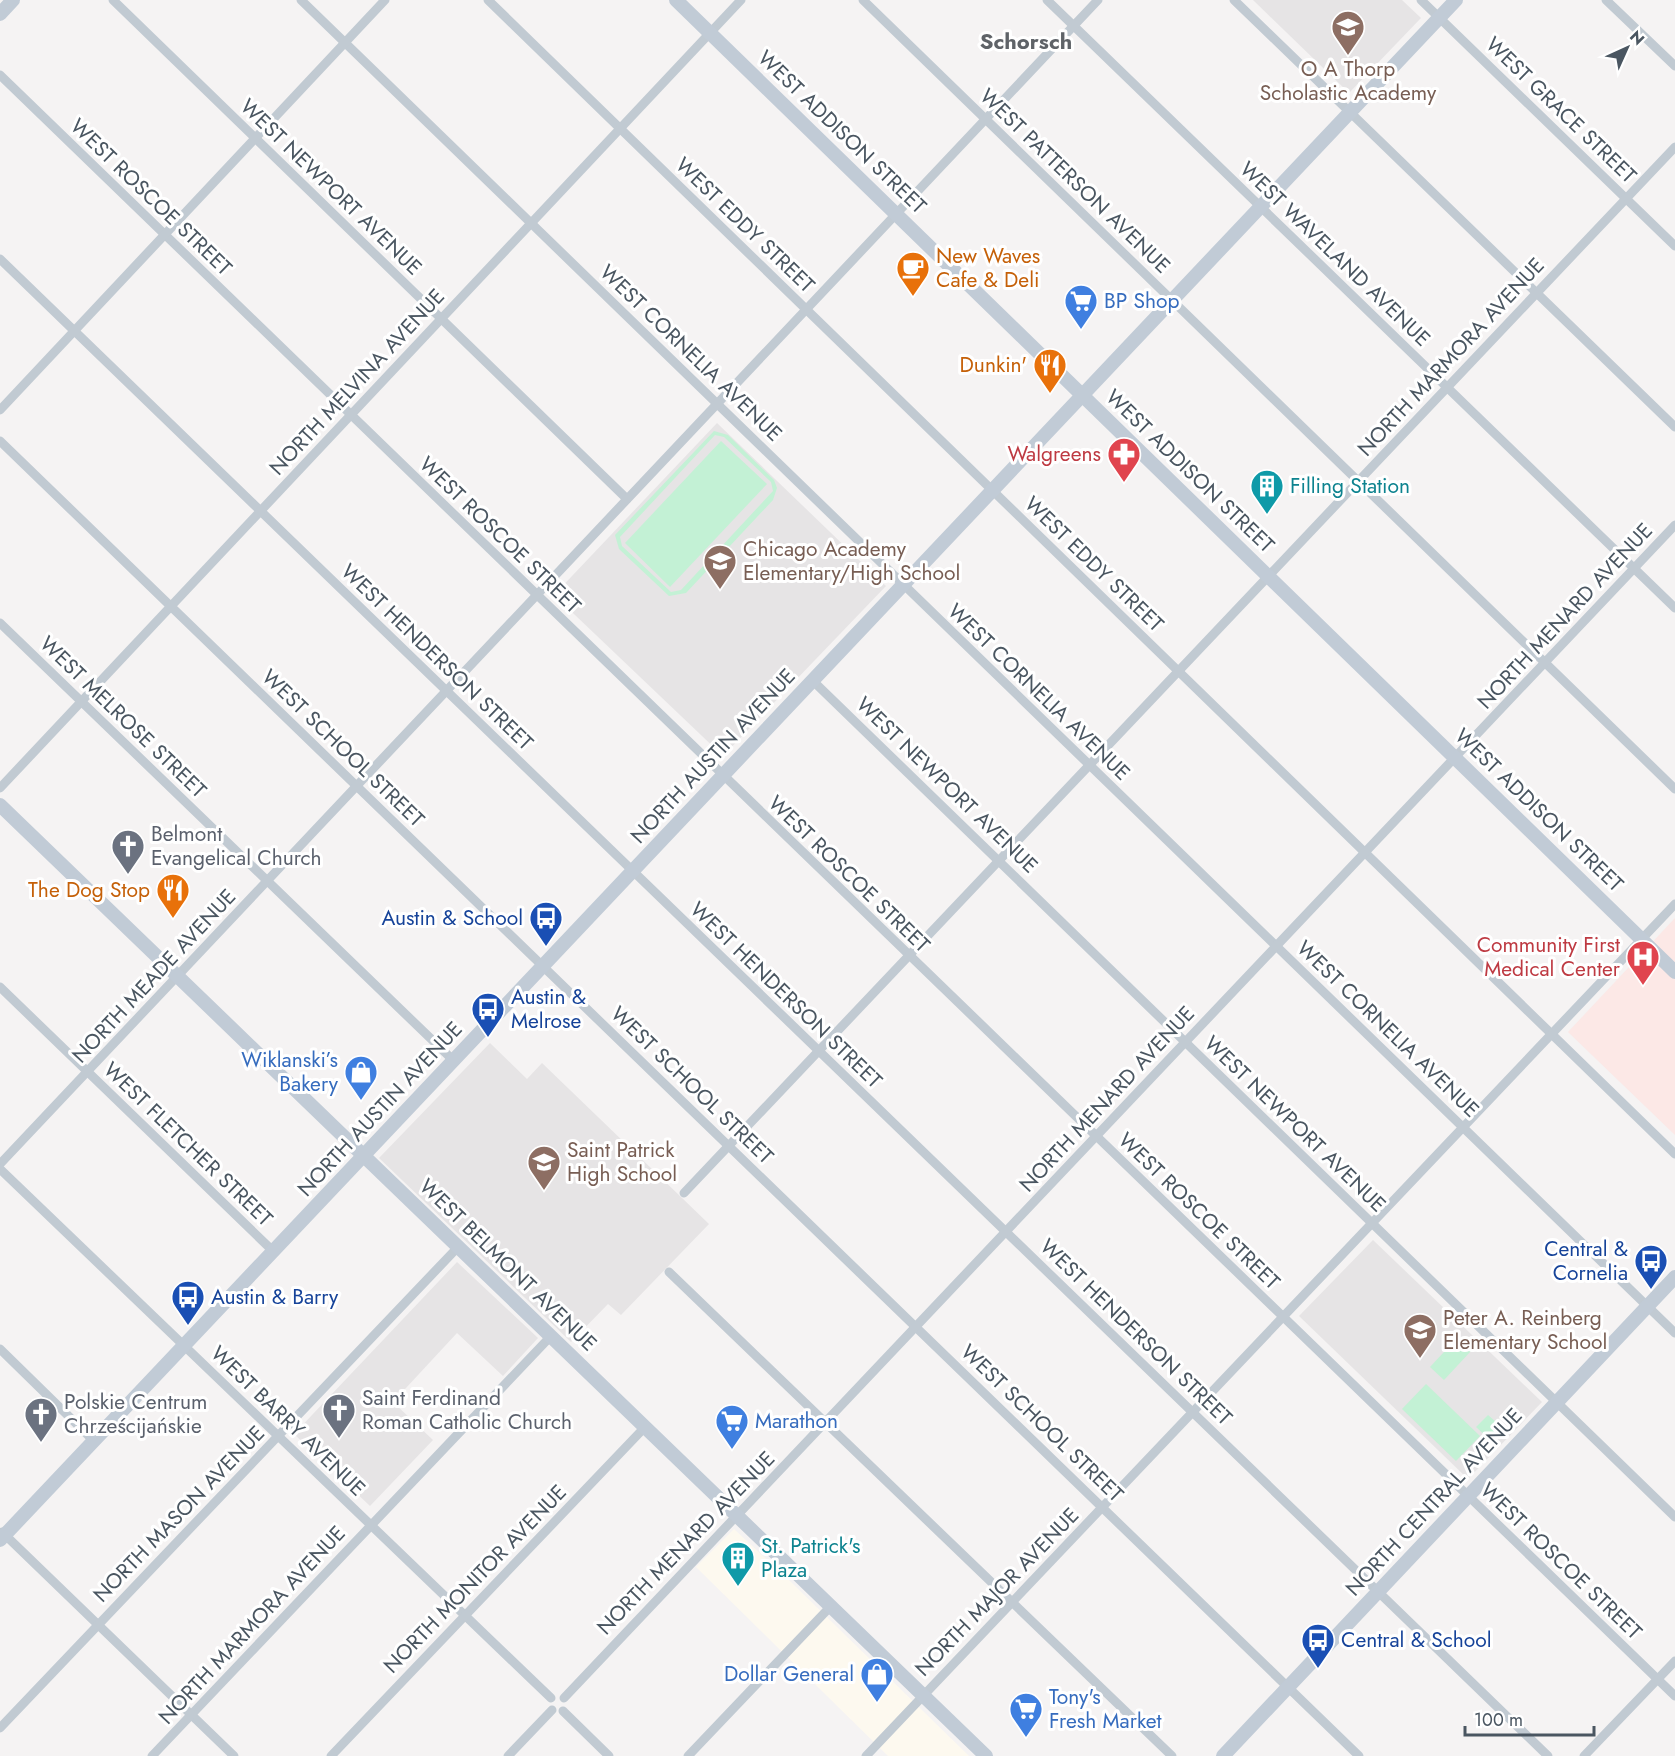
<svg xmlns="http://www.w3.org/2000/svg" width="1675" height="1756" font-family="Jost,sans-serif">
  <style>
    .commercial { fill: #fdf9ef }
    .education { fill: #e6e4e5 }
    .medical { fill: #fce8e6 }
    .green { fill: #c3f1d5; fill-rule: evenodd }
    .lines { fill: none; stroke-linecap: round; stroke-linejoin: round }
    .street { stroke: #c1cad2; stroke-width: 9 }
    .secondary { stroke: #c1cbd6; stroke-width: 14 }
    .labels { text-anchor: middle; stroke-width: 6; stroke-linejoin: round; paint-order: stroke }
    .education-label { font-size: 21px; fill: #785e54; stroke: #fff; text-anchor: start }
    .street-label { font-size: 21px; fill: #4a5661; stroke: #fff }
    .food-label { font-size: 21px; fill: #c56008; stroke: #fff; text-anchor: end }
    .shop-label { font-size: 21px; fill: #366cbe; stroke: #fff; text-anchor: start }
    .health-label { font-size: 21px; fill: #be3a42; stroke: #fff; text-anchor: end }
    .culture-label { font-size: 21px; fill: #0d838f; stroke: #fff; text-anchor: start }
    .worship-label { font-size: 21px; fill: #5b616d; stroke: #fff; text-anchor: start }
    .transit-label { font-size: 21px; fill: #164399; stroke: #fff; text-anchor: start }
    .neighbourhood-label { font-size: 22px; font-weight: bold; fill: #5f6368; stroke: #fff }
  </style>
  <rect width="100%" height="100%" fill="#f5f3f3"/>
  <polygon class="commercial" points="734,1529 791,1582 969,1756 888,1756 696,1567"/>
  <g class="education">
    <polygon points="1253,0 1402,0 1421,18 1349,93"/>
    <polygon points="717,423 886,586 723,756 554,595"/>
    <polygon points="490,1043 527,1079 542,1063 709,1224 621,1315 608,1304 571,1342 379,1158"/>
    <polygon points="1373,1240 1542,1402 1468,1479 1299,1316"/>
    <polygon points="457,1262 538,1338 503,1376 457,1333 393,1402 433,1440 370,1506 294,1434"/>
  </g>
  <polygon class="medical" points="1675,918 1675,1135 1568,1032"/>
  <g class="green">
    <path d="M714,431L728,435L774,480L777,488L773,500L686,593L669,596L619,549L615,535ZM715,435L724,437L771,482L773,491L681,590L671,592L622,546L620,537Z"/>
    <polygon points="721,441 767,484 670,587 625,543"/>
    <polygon points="1457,1338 1471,1351 1444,1380 1430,1367"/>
    <polygon points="1426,1384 1480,1436 1456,1461 1402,1409"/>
    <polygon points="1488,1415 1503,1428 1491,1441 1476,1427"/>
  </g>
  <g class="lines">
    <g class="street">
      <polyline points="113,0 627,499"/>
      <polyline points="301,0 1675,1333"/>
      <polyline points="488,0 1675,1154"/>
      <polyline points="863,0 1675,789"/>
      <polyline points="1047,0 1675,608"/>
      <polyline points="1234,0 1675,427"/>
      <polyline points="1421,0 1675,246"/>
      <polyline points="1606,0 1675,66"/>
      <polyline points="0,75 1675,1696"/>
      <polyline points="0,259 1548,1756"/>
      <polyline points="0,410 385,0"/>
      <polyline points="0,441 1359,1756"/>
      <polyline points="0,623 454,1061"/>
      <polyline points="813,681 1675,1517"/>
      <polyline points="0,788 741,0"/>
      <polyline points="0,987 274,1252"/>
      <polyline points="0,1164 1098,0"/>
      <polyline points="0,1169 551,1698"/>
      <polyline points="684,1193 1675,147"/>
      <polyline points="669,1272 1172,1756"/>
      <polyline points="0,1349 94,1441"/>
      <polyline points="2,1532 234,1756"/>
      <polyline points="564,1698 1675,525"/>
      <polyline points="563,1711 609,1756"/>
      <polyline points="0,1728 459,1246"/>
      <polyline points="152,1756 551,1336"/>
      <polyline points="331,1756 645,1427"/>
      <polyline points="508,1756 552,1710"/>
      <polyline points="688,1756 831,1606"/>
      <polyline points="866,1756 1675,904"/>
      <polyline points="1584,1756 1675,1661"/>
    </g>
    <g class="secondary">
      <polyline points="676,0 1675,972"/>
      <polyline points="0,14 13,0"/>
      <polyline points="0,805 986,1756"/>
      <polyline points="0,1540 1456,0"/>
      <polyline points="1223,1756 1675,1277"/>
    </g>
  </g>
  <defs>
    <symbol id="school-pin" viewBox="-11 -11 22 30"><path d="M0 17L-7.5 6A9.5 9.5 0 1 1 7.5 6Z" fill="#8d6e63" stroke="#fff"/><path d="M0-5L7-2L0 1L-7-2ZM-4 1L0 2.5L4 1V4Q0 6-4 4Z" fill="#fff"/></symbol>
    <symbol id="cafe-pin" viewBox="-11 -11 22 30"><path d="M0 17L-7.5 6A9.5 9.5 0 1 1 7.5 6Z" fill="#e8710a" stroke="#fff"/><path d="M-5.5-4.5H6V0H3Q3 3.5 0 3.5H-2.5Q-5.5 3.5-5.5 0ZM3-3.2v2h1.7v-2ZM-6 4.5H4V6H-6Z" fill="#fff"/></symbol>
    <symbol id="supermarket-pin" viewBox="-11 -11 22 30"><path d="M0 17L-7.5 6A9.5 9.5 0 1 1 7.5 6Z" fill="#3f7fe0" stroke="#fff"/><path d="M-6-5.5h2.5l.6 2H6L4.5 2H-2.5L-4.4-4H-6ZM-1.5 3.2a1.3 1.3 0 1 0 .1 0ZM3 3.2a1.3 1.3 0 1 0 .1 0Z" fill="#fff"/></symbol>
    <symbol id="restaurant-pin" viewBox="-11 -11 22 30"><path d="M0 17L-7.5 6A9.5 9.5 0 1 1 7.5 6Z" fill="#e8710a" stroke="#fff"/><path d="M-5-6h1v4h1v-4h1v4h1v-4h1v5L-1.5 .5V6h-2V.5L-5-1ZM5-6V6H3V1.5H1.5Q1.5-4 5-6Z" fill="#fff"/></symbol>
    <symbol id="pharmacy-pin" viewBox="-11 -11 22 30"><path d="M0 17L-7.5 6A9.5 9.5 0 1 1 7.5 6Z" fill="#e0444e" stroke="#fff"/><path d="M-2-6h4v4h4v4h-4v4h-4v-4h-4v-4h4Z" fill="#fff"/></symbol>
    <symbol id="building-pin" viewBox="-11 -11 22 30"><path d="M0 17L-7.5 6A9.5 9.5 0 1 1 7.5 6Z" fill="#0f9aa8" stroke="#fff"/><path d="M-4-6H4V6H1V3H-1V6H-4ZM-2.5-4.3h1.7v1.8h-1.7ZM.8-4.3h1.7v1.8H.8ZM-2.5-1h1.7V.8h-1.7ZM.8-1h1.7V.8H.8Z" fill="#fff"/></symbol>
    <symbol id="church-pin" viewBox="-11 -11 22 30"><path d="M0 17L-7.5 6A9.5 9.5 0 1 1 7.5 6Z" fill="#6b7280" stroke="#fff"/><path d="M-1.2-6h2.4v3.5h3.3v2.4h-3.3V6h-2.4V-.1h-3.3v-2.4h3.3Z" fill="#fff"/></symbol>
    <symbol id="bus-pin" viewBox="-11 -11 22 30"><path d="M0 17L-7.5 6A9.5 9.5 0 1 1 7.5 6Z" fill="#1a4fb4" stroke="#fff"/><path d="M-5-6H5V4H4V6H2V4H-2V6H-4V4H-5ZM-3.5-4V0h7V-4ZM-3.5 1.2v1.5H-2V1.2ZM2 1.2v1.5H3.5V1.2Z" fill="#fff"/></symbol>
    <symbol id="hospital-pin" viewBox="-11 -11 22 30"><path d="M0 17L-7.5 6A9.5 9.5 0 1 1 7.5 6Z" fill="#e0444e" stroke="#fff"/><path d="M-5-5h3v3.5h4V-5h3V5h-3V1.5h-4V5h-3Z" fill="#fff"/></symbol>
    <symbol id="shop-pin" viewBox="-11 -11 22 30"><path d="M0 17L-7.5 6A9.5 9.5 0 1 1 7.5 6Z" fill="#3f7fe0" stroke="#fff"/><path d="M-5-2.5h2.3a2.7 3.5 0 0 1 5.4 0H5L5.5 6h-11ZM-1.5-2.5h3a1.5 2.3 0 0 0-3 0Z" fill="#fff"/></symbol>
  </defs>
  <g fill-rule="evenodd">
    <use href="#school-pin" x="1329" y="8" width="38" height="52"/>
    <use href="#cafe-pin" x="894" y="249" width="38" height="52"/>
    <use href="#supermarket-pin" x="1062" y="282" width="38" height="52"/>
    <use href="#restaurant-pin" x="1031" y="346" width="38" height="52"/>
    <use href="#pharmacy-pin" x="1105" y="435" width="38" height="52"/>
    <use href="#building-pin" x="1248" y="467" width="38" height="52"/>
    <use href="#school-pin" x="701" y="542" width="38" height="52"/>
    <use href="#church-pin" x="109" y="827" width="38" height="52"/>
    <use href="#restaurant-pin" x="154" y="871" width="38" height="52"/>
    <use href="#bus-pin" x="527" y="899" width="38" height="52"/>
    <use href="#hospital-pin" x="1624" y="938" width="38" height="52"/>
    <use href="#bus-pin" x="469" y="990" width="38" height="52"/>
    <use href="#shop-pin" x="342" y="1053" width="38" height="52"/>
    <use href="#school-pin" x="525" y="1143" width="38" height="52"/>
    <use href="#bus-pin" x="1632" y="1242" width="38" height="52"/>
    <use href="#bus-pin" x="169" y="1278" width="38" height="52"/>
    <use href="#school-pin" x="1401" y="1311" width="38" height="52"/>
    <use href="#church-pin" x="320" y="1391" width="38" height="52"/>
    <use href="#church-pin" x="22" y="1395" width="38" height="52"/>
    <use href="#supermarket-pin" x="713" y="1402" width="38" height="52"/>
    <use href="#building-pin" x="719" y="1539" width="38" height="52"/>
    <use href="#bus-pin" x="1299" y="1621" width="38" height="52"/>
    <use href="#shop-pin" x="858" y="1655" width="38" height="52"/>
    <use href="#supermarket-pin" x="1007" y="1690" width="38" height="52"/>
  </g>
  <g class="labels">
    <g class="education-label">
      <text x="1348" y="76" text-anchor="middle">O A Thorp<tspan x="1348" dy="24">Scholastic Academy</tspan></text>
      <text x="743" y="556">Chicago Academy<tspan x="743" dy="24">Elementary/High School</tspan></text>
      <text x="567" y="1157">Saint Patrick<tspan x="567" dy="24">High School</tspan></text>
      <text x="1443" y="1325">Peter A. Reinberg<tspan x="1443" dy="24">Elementary School</tspan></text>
    </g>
    <g class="street-label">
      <text transform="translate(1561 110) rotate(44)" y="7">WEST GRACE STREET</text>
      <text transform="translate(842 132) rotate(44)" y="7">WEST ADDISON STREET</text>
      <text transform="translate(1075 181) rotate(44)" y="7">WEST PATTERSON AVENUE</text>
      <text transform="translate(331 187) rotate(44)" y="7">WEST NEWPORT AVENUE</text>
      <text transform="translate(151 197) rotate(44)" y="7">WEST ROSCOE STREET</text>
      <text transform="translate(745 225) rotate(44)" y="7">WEST EDDY STREET</text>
      <text transform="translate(1335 254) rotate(44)" y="7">WEST WAVELAND AVENUE</text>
      <text transform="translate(691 353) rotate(44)" y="7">WEST CORNELIA AVENUE</text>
      <text transform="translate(1451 357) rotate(-47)" y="7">NORTH MARMORA AVENUE</text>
      <text transform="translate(357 382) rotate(-47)" y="7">NORTH MELVINA AVENUE</text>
      <text transform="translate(1190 471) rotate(44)" y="7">WEST ADDISON STREET</text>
      <text transform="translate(500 535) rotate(44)" y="7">WEST ROSCOE STREET</text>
      <text transform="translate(1094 564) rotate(44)" y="7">WEST EDDY STREET</text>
      <text transform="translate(1565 616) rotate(-47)" y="7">NORTH MENARD AVENUE</text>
      <text transform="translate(437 657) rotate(44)" y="7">WEST HENDERSON STREET</text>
      <text transform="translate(1039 692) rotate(44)" y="7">WEST CORNELIA AVENUE</text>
      <text transform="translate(123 717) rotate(44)" y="7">WEST MELROSE STREET</text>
      <text transform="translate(343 748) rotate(44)" y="7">WEST SCHOOL STREET</text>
      <text transform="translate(713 756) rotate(-47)" y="7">NORTH AUSTIN AVENUE</text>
      <text transform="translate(947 785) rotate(44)" y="7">WEST NEWPORT AVENUE</text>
      <text transform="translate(1539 810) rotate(44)" y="7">WEST ADDISON STREET</text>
      <text transform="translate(849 874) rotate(44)" y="7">WEST ROSCOE STREET</text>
      <text transform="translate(154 976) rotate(-47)" y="7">NORTH MEADE AVENUE</text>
      <text transform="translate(786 995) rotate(44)" y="7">WEST HENDERSON STREET</text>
      <text transform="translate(1388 1029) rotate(44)" y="7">WEST CORNELIA AVENUE</text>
      <text transform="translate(692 1085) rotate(44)" y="7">WEST SCHOOL STREET</text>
      <text transform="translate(1107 1099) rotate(-47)" y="7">NORTH MENARD AVENUE</text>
      <text transform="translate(380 1109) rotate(-47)" y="7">NORTH AUSTIN AVENUE</text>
      <text transform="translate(1295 1124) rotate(44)" y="7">WEST NEWPORT AVENUE</text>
      <text transform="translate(188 1144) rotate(44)" y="7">WEST FLETCHER STREET</text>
      <text transform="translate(1199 1211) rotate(44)" y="7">WEST ROSCOE STREET</text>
      <text transform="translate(508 1265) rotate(44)" y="7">WEST BELMONT AVENUE</text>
      <text transform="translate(1136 1332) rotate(44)" y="7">WEST HENDERSON STREET</text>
      <text transform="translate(288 1421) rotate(44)" y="7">WEST BARRY AVENUE</text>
      <text transform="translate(1042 1423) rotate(44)" y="7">WEST SCHOOL STREET</text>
      <text transform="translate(1434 1502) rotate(-47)" y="7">NORTH CENTRAL AVENUE</text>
      <text transform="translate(179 1514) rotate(-46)" y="7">NORTH MASON AVENUE</text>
      <text transform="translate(686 1543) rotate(-46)" y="7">NORTH MENARD AVENUE</text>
      <text transform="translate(1561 1561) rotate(44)" y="7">WEST ROSCOE STREET</text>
      <text transform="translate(475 1579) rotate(-46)" y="7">NORTH MONITOR AVENUE</text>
      <text transform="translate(997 1592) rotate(-46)" y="7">NORTH MAJOR AVENUE</text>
      <text transform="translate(252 1625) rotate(-47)" y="7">NORTH MARMORA AVENUE</text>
    </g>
    <g class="food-label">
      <text x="936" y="263" text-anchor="start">New Waves<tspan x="936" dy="24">Cafe &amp; Deli</tspan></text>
      <text x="1027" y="372">Dunkin'</text>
      <text x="150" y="897">The Dog Stop</text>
    </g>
    <g class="shop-label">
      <text x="1104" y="308">BP Shop</text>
      <text x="338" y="1067" text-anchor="end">Wiklanski’s<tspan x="338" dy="24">Bakery</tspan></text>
      <text x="755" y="1428">Marathon</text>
      <text x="854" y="1681" text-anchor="end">Dollar General</text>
      <text x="1049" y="1704">Tony's<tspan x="1049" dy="24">Fresh Market</tspan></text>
    </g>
    <g class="health-label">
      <text x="1101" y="461">Walgreens</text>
      <text x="1620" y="952">Community First<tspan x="1620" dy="24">Medical Center</tspan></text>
    </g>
    <g class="culture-label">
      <text x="1290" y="493">Filling Station</text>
      <text x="761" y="1553">St. Patrick's<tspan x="761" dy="24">Plaza</tspan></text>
    </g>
    <g class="worship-label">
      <text x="151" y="841">Belmont<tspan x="151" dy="24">Evangelical Church</tspan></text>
      <text x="362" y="1405">Saint Ferdinand<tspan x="362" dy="24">Roman Catholic Church</tspan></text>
      <text x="64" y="1409">Polskie Centrum<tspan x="64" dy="24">Chrześcijańskie</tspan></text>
    </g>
    <g class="transit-label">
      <text x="523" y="925" text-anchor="end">Austin &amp; School</text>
      <text x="511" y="1004">Austin &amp;<tspan x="511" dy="24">Melrose</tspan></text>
      <text x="1628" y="1256" text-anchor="end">Central &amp;<tspan x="1628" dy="24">Cornelia</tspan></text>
      <text x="211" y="1304">Austin &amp; Barry</text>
      <text x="1341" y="1647">Central &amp; School</text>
    </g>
    <g class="neighbourhood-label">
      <text x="1026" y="49">Schorsch</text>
    </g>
  </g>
  <g transform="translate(1627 48) rotate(45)" stroke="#ffffff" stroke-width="4.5" paint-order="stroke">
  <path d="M0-4.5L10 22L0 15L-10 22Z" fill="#4a5661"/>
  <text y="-9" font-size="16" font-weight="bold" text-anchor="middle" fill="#4a5661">N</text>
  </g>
  <path d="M1465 1726v9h129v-9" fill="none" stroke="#4a5661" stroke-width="3"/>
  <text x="1474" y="1726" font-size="18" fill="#4a5661" stroke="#ffffff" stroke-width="4.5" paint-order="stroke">100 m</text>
</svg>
